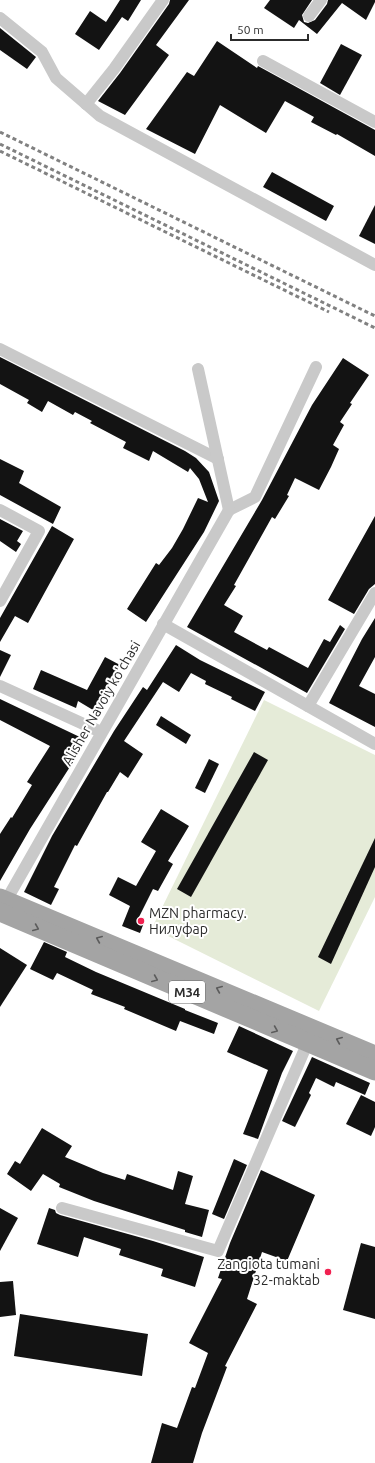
<svg xmlns="http://www.w3.org/2000/svg" width="375" height="1463" font-family="Ubuntu,sans-serif">
  <style>
    .green { fill: #e5ebd8 }
    .building { fill: #131313 }
    .lines { fill: none; stroke-linecap: round; stroke-linejoin: round }
    .street { stroke: #c9c9c9; stroke-width: 12 }
    .primary { stroke: #a4a4a4; stroke-width: 19 }
    .rail { stroke: #818181; stroke-width: 3; stroke-dasharray: 4 3; stroke-linecap: butt }
    .oneway { stroke: #5c5c5c }
    .poi-dot { fill: #f12050; stroke: #fff; stroke-width: 1.5 }
    .labels { text-anchor: middle; stroke-width: 4; stroke-linejoin: round; paint-order: stroke }
    .shield { fill: #fff; stroke: #6b6b6b; stroke-width: 1 }
    .shield-label { font-size: 13px; font-weight: bold; fill: #2c2c2c }
    .street-label { font-size: 14px; fill: #2c2c2c; stroke: #fff }
    .poi-label { font-size: 14px; fill: #2c2c2c; stroke: #fff; text-anchor: start }
  </style>
  <rect width="100%" height="100%" fill="#fff"/>
  <polygon class="green" points="264,700 375,755 375,897 319,1011 152,928"/>
  <g class="building">
    <polygon points="120,0 141,0 128,21 122,17 99,50 75,34 90,11 106,22"/>
    <polygon points="170,0 189,0 156,45 169,55 125,115 98,101 120,73 169,4"/>
    <polygon points="270,0 312,0 302,15 304,22 308,23 315,20 327,4 328,0 375,0 375,2 366,20 342,3 317,34 299,20 294,28 264,8"/>
    <polygon points="0,28 36,57 27,69 0,50"/>
    <polygon points="217,41 257,68 258,66 375,130 375,156 337,134 336,135 311,122 314,117 285,101 266,133 220,105 195,154 146,129 187,72 194,76"/>
    <polygon points="341,44 362,55 340,95 320,83"/>
    <polygon points="272,172 334,206 326,221 263,187"/>
    <polygon points="375,205 375,244 359,236"/>
    <polygon points="0,357 185,451 196,458 209,472 219,501 204,532 146,622 127,609 156,563 159,565 172,548 183,529 198,498 208,502 199,479 190,468 188,472 153,451 149,461 123,448 126,442 90,423 92,421 75,412 73,415 48,401 42,412 27,403 29,400 0,384"/>
    <polygon points="343,358 369,375 350,403 352,404 340,422 344,425 333,445 339,449 331,467 319,490 295,478 287,495 289,496 275,519 272,517 234,585 236,586 224,605 243,616 234,632 267,650 269,647 308,668 324,639 330,642 340,625 345,629 307,693 187,627 262,500 312,405"/>
    <polygon points="0,459 24,471 19,483 61,507 53,524 0,495"/>
    <polygon points="375,516 375,584 369,589 354,614 328,600"/>
    <polygon points="0,519 23,531 17,541 21,544 16,552 0,541"/>
    <polygon points="52,526 74,539 28,623 15,616 0,642 0,618"/>
    <polygon points="375,618 375,657 359,686 375,694 375,727 329,703 362,639"/>
    <polygon points="176,645 200,660 265,692 255,711 231,699 232,697 205,684 206,681 191,673 179,692 163,682 124,741 143,754 128,778 120,772 108,792 107,792 77,846 75,845 54,887 59,889 51,905 24,892 52,836 114,731 143,687 147,690"/>
    <polygon points="0,650 11,655 0,677"/>
    <polygon points="105,657 120,665 93,710 78,701 76,708 33,689 41,670 87,690"/>
    <polygon points="0,699 84,739 75,759 30,829 0,881 0,834 11,817 12,818 32,785 27,782 50,746 0,720"/>
    <polygon points="161,716 191,735 186,744 156,725"/>
    <polygon points="254,752 268,760 191,897 177,889"/>
    <polygon points="209,759 219,764 205,793 195,788"/>
    <polygon points="161,809 189,826 168,861 173,864 158,891 153,889 139,917 145,920 140,933 122,926 130,906 109,895 118,877 136,886 156,851 141,842"/>
    <polygon points="375,838 375,867 331,964 318,957"/>
    <polygon points="44,942 67,952 65,957 96,972 185,1009 185,1010 218,1023 214,1034 180,1021 176,1031 124,1009 125,1007 91,994 93,990 57,973 53,980 30,969"/>
    <polygon points="0,948 27,965 0,1007"/>
    <polygon points="239,1026 293,1051 282,1073 258,1139 243,1134 268,1070 227,1052"/>
    <polygon points="312,1057 370,1083 365,1095 336,1082 334,1087 316,1078 309,1093 311,1095 295,1127 282,1121"/>
    <polygon points="361,1095 375,1102 375,1127 371,1136 346,1124"/>
    <polygon points="42,1128 72,1146 65,1157 103,1173 125,1180 127,1174 173,1190 178,1171 193,1176 185,1204 209,1210 202,1237 185,1232 185,1230 94,1201 59,1187 60,1184 43,1174 31,1191 7,1174 15,1161 20,1164"/>
    <polygon points="234,1159 247,1165 224,1219 212,1214"/>
    <polygon points="261,1170 315,1195 287,1261 262,1252 247,1299 257,1304 225,1366 227,1367 202,1433 193,1463 151,1463 162,1423 177,1428 192,1387 195,1388 208,1353 189,1343 222,1279 218,1278 230,1243"/>
    <polygon points="0,1208 18,1218 0,1251"/>
    <polygon points="49,1208 55,1210 56,1213 60,1215 153,1241 204,1257 195,1287 161,1276 163,1269 119,1255 121,1249 84,1237 78,1257 37,1244"/>
    <polygon points="361,1243 375,1247 375,1319 343,1310"/>
    <polygon points="13,1281 16,1315 0,1317 0,1282"/>
    <polygon points="20,1314 148,1334 142,1376 14,1356"/>
  </g>
  <g class="lines">
    <g class="street">
      <polyline points="309,16 321,0"/>
      <polyline points="0,18 42,52 56,78 100,116 375,265"/>
      <polyline points="263,61 375,122"/>
      <polyline points="86,104 114,69 163,0"/>
      <polyline points="0,349 218,459"/>
      <polyline points="198,369 229,510"/>
      <polyline points="0,510 39,531 0,601"/>
      <polyline points="229,510 255,497 316,367"/>
      <polyline points="163,624 375,744"/>
      <polyline points="0,686 101,732"/>
      <polyline points="308,706 375,593"/>
      <polyline points="3,906 229,510"/>
      <polyline points="62,1208 218,1251 307,1044"/>
    </g>
    <g class="primary">
      <polyline points="0,898 375,1055"/>
      <polyline points="0,912 375,1071"/>
    </g>
    <g class="rail">
      <polyline points="0,132 375,316"/>
      <polyline points="0,144 375,328"/>
      <polyline points="0,151 329,312"/>
    </g>
  </g>
  <defs><path id="oneway-chevron" d="M-2-3.5L2.5 0L-2 3.5" fill="none" stroke-width="1.6" stroke-linecap="round" stroke-linejoin="round"/></defs>
  <g class="oneway">
    <use href="#oneway-chevron" transform="translate(36 928) rotate(23)"/>
    <use href="#oneway-chevron" transform="translate(99 939) rotate(-157)"/>
    <use href="#oneway-chevron" transform="translate(155 979) rotate(23)"/>
    <use href="#oneway-chevron" transform="translate(219 989) rotate(-157)"/>
    <use href="#oneway-chevron" transform="translate(275 1030) rotate(23)"/>
    <use href="#oneway-chevron" transform="translate(339 1040) rotate(-157)"/>
  </g>
  <g class="poi-dot">
    <circle cx="141" cy="921" r="4"/>
    <circle cx="328" cy="1272" r="4"/>
  </g>
  <g class="labels">
    <rect class="shield" x="169" y="981" width="36" height="22" rx="3"/>
    <g class="shield-label">
      <text x="187" y="997">M34</text>
    </g>
    <g class="street-label">
      <text transform="translate(101 703) rotate(-60)" y="5">Alisher Navoiy ko'chasi</text>
    </g>
    <g class="poi-label">
      <text x="149" y="918">MZN pharmacy.<tspan x="149" dy="16">Нилуфар</tspan></text>
      <text x="320" y="1269" text-anchor="end">Zangiota tumani<tspan x="320" dy="16">32-maktab</tspan></text>
    </g>
  </g>
  <path d="M231 34v6h77v-6" fill="none" stroke="#2c2c2c" stroke-width="2"/>
  <text x="237" y="34" font-size="12" fill="#2c2c2c" stroke="#ffffff" stroke-width="3" paint-order="stroke">50 m</text>
</svg>
